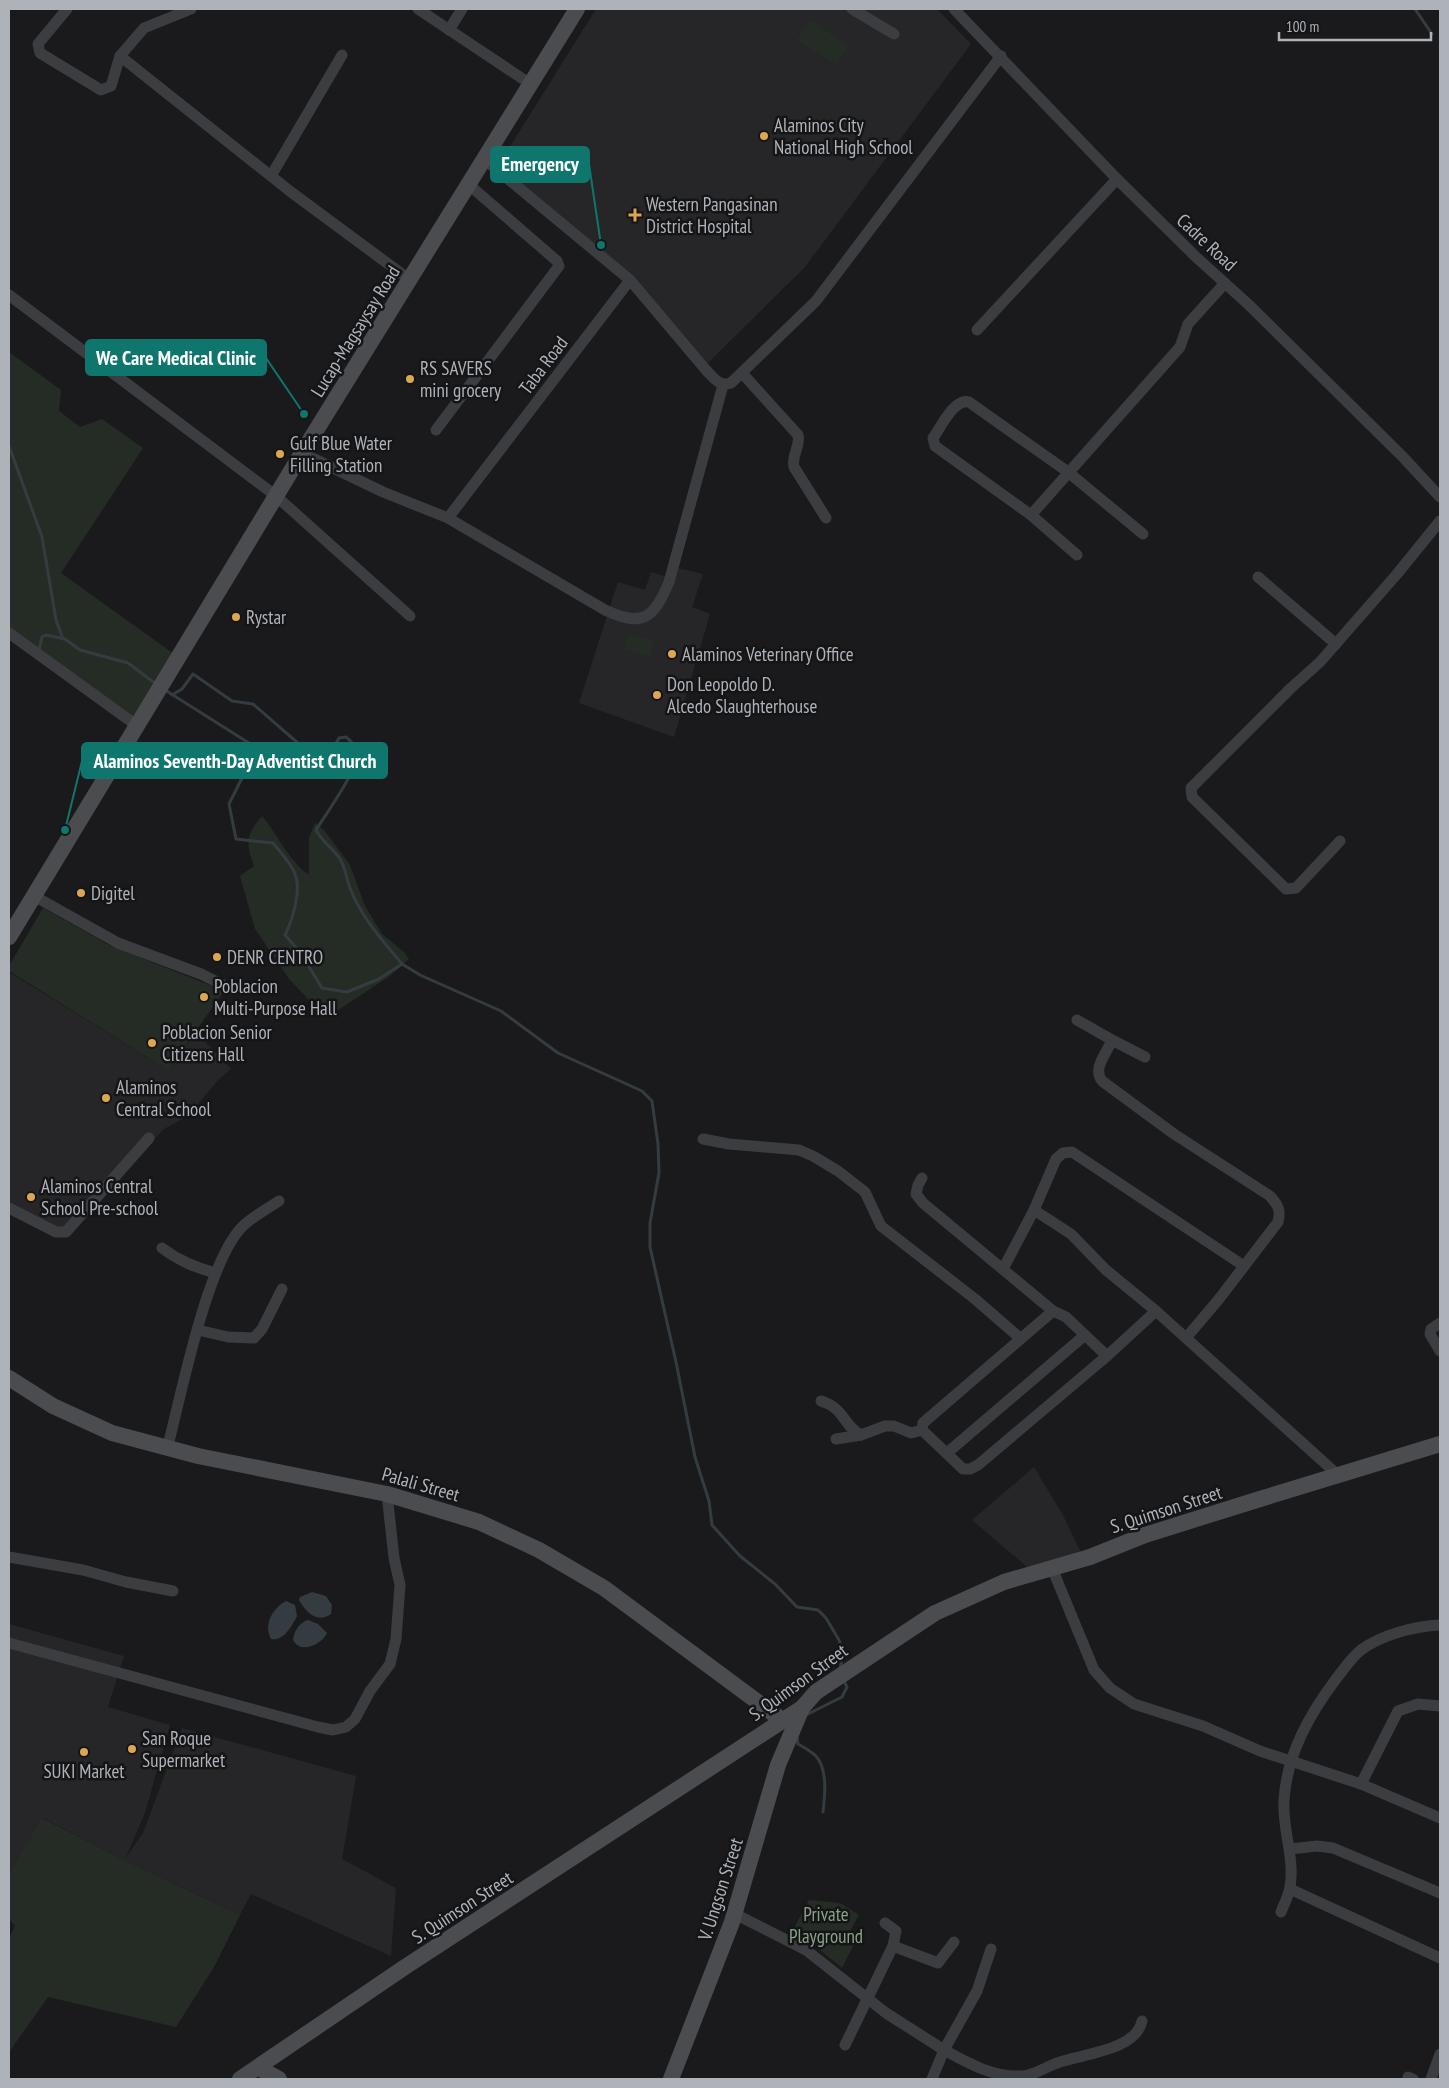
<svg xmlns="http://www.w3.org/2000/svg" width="1449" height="2088" font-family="'PT Sans Narrow',sans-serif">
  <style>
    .built { fill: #262629 }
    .green { fill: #252c25 }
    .water { fill: #343c41 }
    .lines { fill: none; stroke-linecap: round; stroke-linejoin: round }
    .stream { stroke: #343c41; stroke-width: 3 }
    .street { stroke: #3c3d41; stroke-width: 11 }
    .secondary { stroke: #4a4c50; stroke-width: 16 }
    .poi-dot { fill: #dda751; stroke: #151517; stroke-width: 2 }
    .labels { text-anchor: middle; stroke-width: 5; stroke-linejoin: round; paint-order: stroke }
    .poi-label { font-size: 19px; fill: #aeb3ba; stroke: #151517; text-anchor: start }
    .street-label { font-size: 19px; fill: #aeb3ba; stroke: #151517 }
    .park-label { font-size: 19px; fill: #88a288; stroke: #151517 }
    .leader { fill: none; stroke: #0f766e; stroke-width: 2 }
    .callout-dot { fill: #0f766e; stroke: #151517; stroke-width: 2 }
    .callout { fill: #0f766e; stroke: #0f766e; stroke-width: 2 }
    .callout-label { font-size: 20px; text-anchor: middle; font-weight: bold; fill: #fff }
  </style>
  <rect width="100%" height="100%" fill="#1a1a1c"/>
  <g class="built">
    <polygon points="596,9 937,9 971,44 805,267 703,368 631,284 494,172"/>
    <polygon points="678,568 703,574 692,607 710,614 674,737 579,703 618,582 645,590 651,572 675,579"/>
    <polygon points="9,972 168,1070 196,1032 231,1069 219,1079 188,1116 164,1129 107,1188 69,1233 9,1209"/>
    <polygon points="1034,1467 1063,1515 1086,1563 1040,1578 972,1520"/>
    <polygon points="9,1624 124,1656 108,1707 170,1725 145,1813 126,1857 143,1833 182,1728 356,1776 342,1859 396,1888 391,1956 251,1894 240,1915 124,1860 43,1818 9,1874"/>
  </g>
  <g class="green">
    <polygon points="810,20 849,46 836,65 797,40"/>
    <polygon points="9,352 61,390 59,411 80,427 102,419 143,448 61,573 174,654 129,723 9,632"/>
    <polygon points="629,634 654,641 650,657 624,649"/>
    <path d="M262,816C279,836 287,859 309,875V837L315,823L324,830L350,865L365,906L382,934L404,952L409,959L390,976L326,1018L289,979L255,929L240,876L254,866C246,843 245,836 262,816Z"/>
    <polygon points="43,908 109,945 224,991 168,1070 9,971 9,966"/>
    <polygon points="42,1818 124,1860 240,1915 214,1967 176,2027 48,1997 9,2052 9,1939 15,1926 9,1919 9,1874"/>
    <polygon points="809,1900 840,1903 859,1915 847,1936 855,1942 842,1968 819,1949 792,1932"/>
  </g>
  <g class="water">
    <path d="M312,1592L326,1596L332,1605L331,1614C317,1624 306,1612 299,1600L300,1597Z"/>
    <path d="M286,1601L295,1605L297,1616C292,1626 283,1642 271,1639C263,1624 273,1608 286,1601Z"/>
    <path d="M308,1620L318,1624L327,1633C322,1644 301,1655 293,1640C294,1631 299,1623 308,1620Z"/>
  </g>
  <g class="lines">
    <g class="stream">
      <polyline points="1415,9 1432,34"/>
      <polyline points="9,446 42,537 56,620 63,639"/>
      <polyline points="39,650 42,637 46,635 65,639 80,650 128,663 156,684"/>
      <path d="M165,690L252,745L253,756L229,804L236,839L273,843C280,852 291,863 295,874C302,890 292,921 285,935L300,952L322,988L347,992L379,979L402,964L420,975L501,1011L558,1053L642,1091L652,1101L658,1144L659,1173L650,1223V1247L676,1362L695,1457L709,1501L712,1525L740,1556L775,1584L797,1607L818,1610L826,1618L839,1640L843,1653L840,1669"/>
      <path d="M172,695L182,689L193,674L232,701L253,704L299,744L325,748L335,745L339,738L346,737C351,741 356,746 357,753C358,770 326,814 316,830C322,842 333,848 340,859C346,869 346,878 350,888C361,917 383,941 402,964"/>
      <polyline points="806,1715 842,1697 847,1687 845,1683"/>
      <path d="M797,1737L798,1744C804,1747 810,1751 815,1755C828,1768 825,1795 823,1812"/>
    </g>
    <g class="street">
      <polyline points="67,9 38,44 40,53 101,90 111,86 120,56 144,28 191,9"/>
      <polyline points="418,9 529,83"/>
      <polyline points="852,9 894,34"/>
      <polyline points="954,9 1117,179 1196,257 1249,305 1403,457 1440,497"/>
      <polyline points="449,30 462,9"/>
      <polyline points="120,56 291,192 410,280"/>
      <path d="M484,159L630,280L706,370C714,378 719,387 731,383L816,301L1001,56"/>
      <polyline points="271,176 342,55"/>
      <polyline points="9,295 276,496 410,616"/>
      <polyline points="977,330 1117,179"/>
      <path d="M742,373L798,435C801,446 791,455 794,467L826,518"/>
      <polyline points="436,430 559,266 557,261 468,184"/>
      <path d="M302,453L383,492L448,518L605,610C643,628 654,618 669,582L723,385"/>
      <polyline points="1031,515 1180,347 1188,324 1225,283"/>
      <polyline points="448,518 630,280"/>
      <path d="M1077,555L1031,515L935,446L933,438C941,427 954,398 969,402L1068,472L1143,534"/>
      <polyline points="1258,577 1336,644"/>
      <polyline points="9,633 136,725"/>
      <polyline points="1340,841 1296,888 1286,889 1192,797 1191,788 1291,688 1320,662 1397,574 1440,521"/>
      <polyline points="34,896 118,943 201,974 223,985"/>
      <path d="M1077,1020L1112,1040C1107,1053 1092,1068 1102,1081L1174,1134L1270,1196C1278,1205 1281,1210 1278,1222L1219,1299L1186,1338"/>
      <polyline points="1112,1040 1145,1057"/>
      <polyline points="703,1139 729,1144 799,1150 813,1156 838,1171 865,1192 881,1226 975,1299 1020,1338"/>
      <polyline points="922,1178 918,1185 916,1194 923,1203 1053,1311 1066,1317 1107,1356"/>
      <polyline points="9,1208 56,1232 66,1232 149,1138"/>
      <polyline points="1034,1210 1071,1234 1106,1270 1156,1311 1338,1475"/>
      <path d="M162,1248C179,1261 195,1267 215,1273"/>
      <polyline points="1003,1269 1034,1210 1056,1159 1063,1153 1072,1152 1244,1266"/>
      <polyline points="1053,1311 923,1423 922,1430 963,1469 970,1469 978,1465 1107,1356 1156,1311"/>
      <polyline points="1440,1323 1431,1329 1430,1334 1440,1351"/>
      <polyline points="198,1330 228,1337 254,1338 262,1329 282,1289"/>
      <path d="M821,1401C846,1409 842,1425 861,1435"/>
      <polyline points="836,1439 861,1435 885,1426 894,1426 911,1433 922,1430"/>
      <path d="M167,1449C181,1397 207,1259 244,1225C254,1216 267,1209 279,1201"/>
      <polyline points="947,1453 1085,1335"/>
      <polyline points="9,1557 83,1570 126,1582 173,1591"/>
      <polyline points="1052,1568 1094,1670 1110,1688 1134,1704 1203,1726 1260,1751 1361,1784 1440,1818"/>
      <polyline points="9,1643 318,1727 333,1730 346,1727 355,1719 370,1691 390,1664 396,1639 400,1585 394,1558 387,1494"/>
      <polyline points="1361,1784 1398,1711 1418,1704 1440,1706"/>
      <polyline points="1290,1849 1317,1846 1333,1848 1440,1893"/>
      <polyline points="1290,1889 1440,1958"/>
      <path d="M1281,1912C1284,1904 1289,1895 1290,1887C1295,1858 1282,1829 1284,1800C1287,1754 1309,1715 1336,1679C1344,1669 1351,1658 1361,1650C1381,1635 1415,1626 1440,1625"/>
      <polyline points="735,1914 806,1950 886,2013 944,2050 977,1991 991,1949"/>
      <polyline points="893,1946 938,1963 954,1942"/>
      <polyline points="845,2045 893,1946 896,1931 885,1923"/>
      <polyline points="1408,2077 1413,2079"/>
      <path d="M932,2079L944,2050C968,2063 992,2077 1020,2076C1035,2076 1046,2066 1060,2062C1084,2054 1136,2050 1142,2021"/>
      <polyline points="1431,2079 1440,2054"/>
    </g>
    <g class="secondary">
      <polyline points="9,937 302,453 577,9"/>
      <polyline points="9,1378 53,1406 112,1433 198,1456 387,1494 479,1522 539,1550 604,1588 782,1720"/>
      <polyline points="259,2068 279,2079"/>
      <polyline points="240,2079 405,1967 802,1708 816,1692 935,1613 1004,1582 1090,1557 1145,1535 1260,1499 1440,1444"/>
      <polyline points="671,2079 732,1922 778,1765 802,1708"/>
    </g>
  </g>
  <g class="poi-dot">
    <circle cx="764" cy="136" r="5"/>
    <path d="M632.5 207.5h5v5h5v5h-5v5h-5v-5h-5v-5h5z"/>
    <circle cx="410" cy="379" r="5"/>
    <circle cx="280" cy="454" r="5"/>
    <circle cx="236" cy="617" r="5"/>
    <circle cx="672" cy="654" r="5"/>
    <circle cx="657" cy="695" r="5"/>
    <circle cx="81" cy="893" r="5"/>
    <circle cx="217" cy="957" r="5"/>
    <circle cx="204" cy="997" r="5"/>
    <circle cx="152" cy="1043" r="5"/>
    <circle cx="106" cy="1098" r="5"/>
    <circle cx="31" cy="1197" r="5"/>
    <circle cx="132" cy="1749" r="5"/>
    <circle cx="84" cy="1752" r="5"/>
  </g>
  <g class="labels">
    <g class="poi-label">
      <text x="774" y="132">Alaminos City<tspan x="774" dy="22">National High School</tspan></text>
      <text x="646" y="211">Western Pangasinan<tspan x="646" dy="22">District Hospital</tspan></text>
      <text x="420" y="375">RS SAVERS<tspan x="420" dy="22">mini grocery</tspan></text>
      <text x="290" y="450">Gulf Blue Water<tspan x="290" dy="22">Filling Station</tspan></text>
      <text x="246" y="624">Rystar</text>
      <text x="682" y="661">Alaminos Veterinary Office</text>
      <text x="667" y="691">Don Leopoldo D.<tspan x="667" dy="22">Alcedo Slaughterhouse</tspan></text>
      <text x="91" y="900">Digitel</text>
      <text x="227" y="964">DENR CENTRO</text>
      <text x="214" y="993">Poblacion<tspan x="214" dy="22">Multi-Purpose Hall</tspan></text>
      <text x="162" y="1039">Poblacion Senior<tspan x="162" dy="22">Citizens Hall</tspan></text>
      <text x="116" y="1094">Alaminos<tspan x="116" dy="22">Central School</tspan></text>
      <text x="41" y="1193">Alaminos Central<tspan x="41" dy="22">School Pre-school</tspan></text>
      <text x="142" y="1745">San Roque<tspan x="142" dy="22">Supermarket</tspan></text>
      <text x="84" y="1778" text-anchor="middle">SUKI Market</text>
    </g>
    <g class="street-label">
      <text transform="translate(1207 242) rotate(43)" y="7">Cadre Road</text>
      <text transform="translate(355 331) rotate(-58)" y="7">Lucap-Magsaysay Road</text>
      <text transform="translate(543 365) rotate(-53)" y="7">Taba Road</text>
      <text transform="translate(421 1484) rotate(16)" y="7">Palali Street</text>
      <text transform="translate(1166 1509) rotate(-18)" y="7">S. Quimson Street</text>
      <text transform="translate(798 1682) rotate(-36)" y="7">S. Quimson Street</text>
      <text transform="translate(720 1889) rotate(-72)" y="7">V. Ungson Street</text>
      <text transform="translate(462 1907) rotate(-33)" y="7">S. Quimson Street</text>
    </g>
    <g class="park-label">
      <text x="826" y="1921">Private<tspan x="826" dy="22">Playground</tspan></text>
    </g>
  </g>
  <path class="leader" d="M601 245L589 164M304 414L266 358M65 830L82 761"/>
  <g class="callout-dot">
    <circle cx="601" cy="245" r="5"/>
    <circle cx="304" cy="414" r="5"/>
    <circle cx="65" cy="830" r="5"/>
  </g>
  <g class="callout">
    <rect x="491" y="147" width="98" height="35" rx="5"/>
    <rect x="86" y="340" width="180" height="35" rx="5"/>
    <rect x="82" y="743" width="305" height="35" rx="5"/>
  </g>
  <g class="callout-label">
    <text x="540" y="171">Emergency</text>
    <text x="176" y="365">We Care Medical Clinic</text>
    <text x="235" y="768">Alaminos Seventh-Day Adventist Church</text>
  </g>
  <rect width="1449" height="2088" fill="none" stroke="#aeb3ba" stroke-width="20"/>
  <path d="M1279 32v8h152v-8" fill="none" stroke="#aeb3ba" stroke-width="2.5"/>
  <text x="1286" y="32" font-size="15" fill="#aeb3ba" stroke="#151517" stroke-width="4" paint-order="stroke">100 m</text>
</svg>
